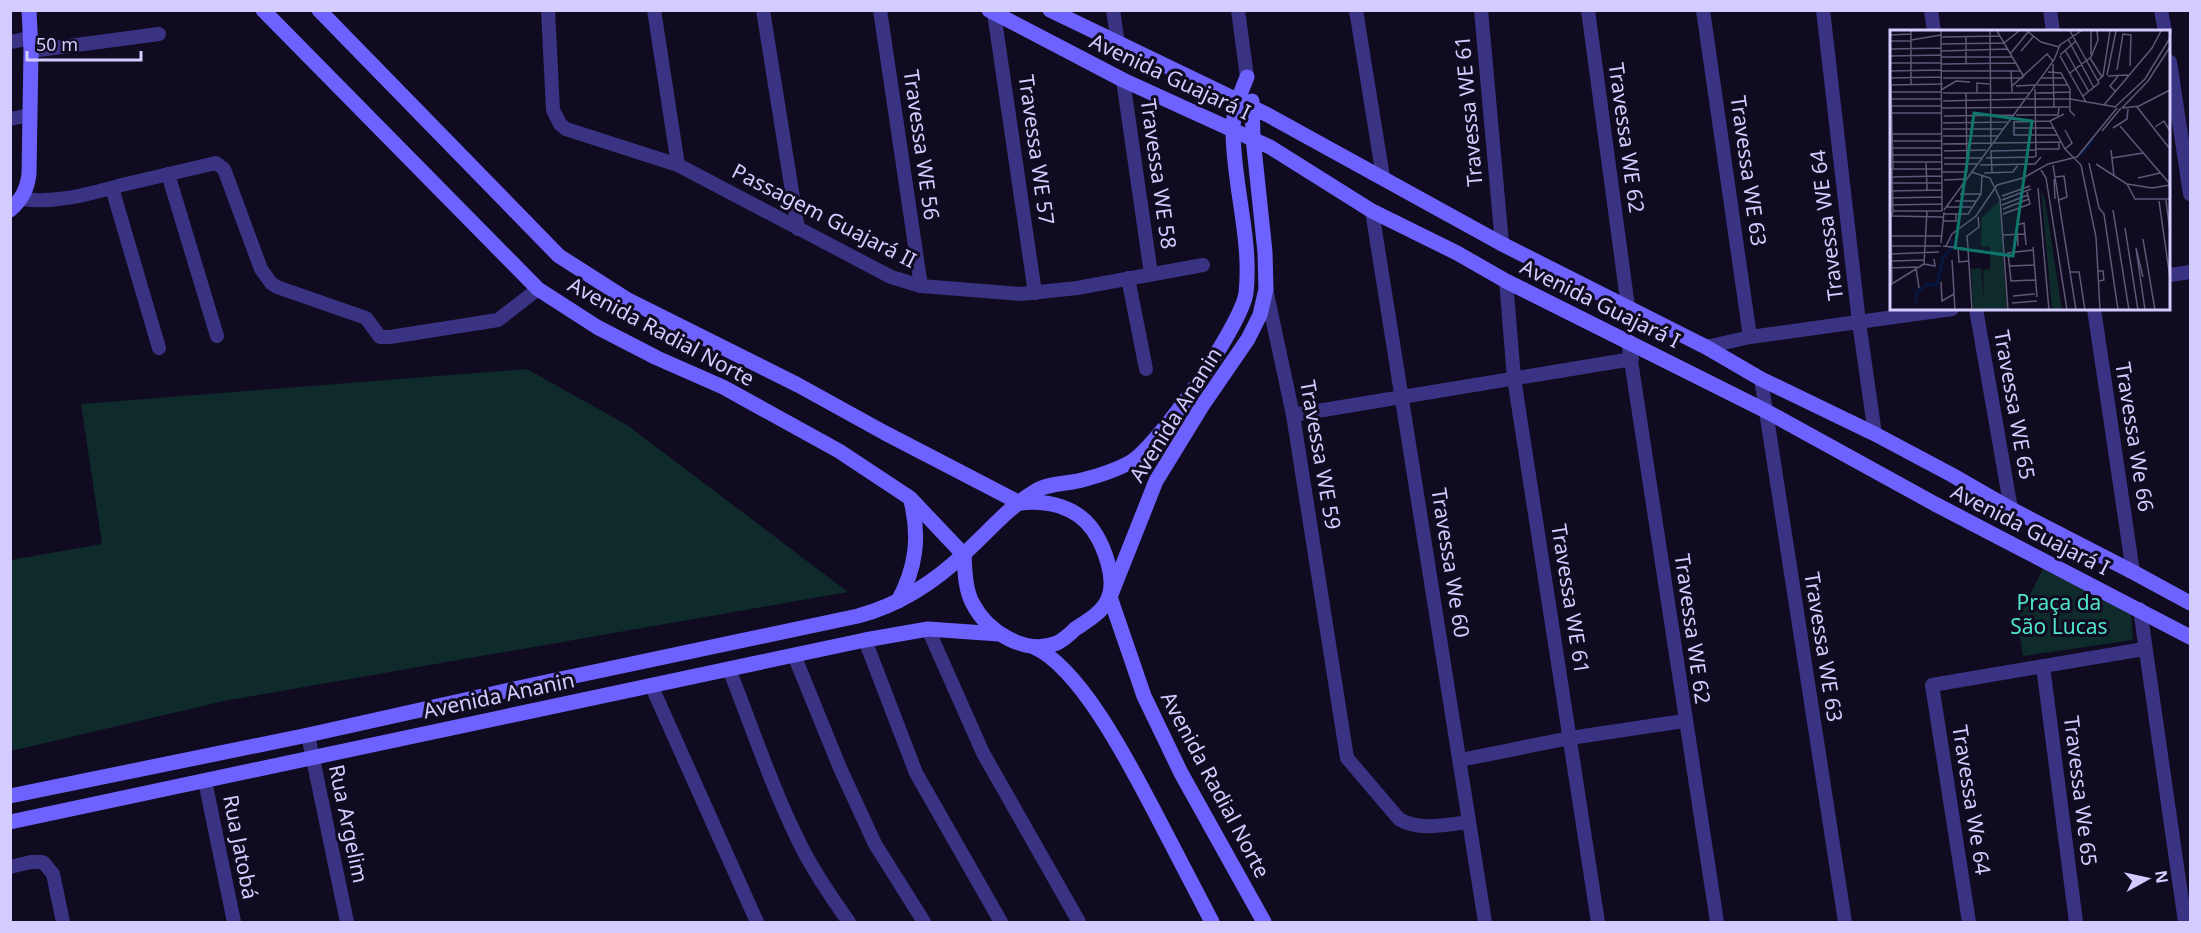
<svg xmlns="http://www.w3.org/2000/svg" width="2201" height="933" font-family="'Noto Sans',sans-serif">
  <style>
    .green { fill: #0e2a2b }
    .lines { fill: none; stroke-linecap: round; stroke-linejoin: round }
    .minor { stroke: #3a3383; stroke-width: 14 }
    .secondary { stroke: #6e62ff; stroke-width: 15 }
    .labels { text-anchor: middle; stroke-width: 6; stroke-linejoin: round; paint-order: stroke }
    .street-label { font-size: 21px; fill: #d4cbff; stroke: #100b20 }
    .park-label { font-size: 21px; fill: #4fe6c9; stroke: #100b20 }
    .inset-river { fill: none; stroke: #06173f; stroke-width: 3 }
    .inset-road { fill: none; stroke: #5e5879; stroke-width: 1.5 }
    .view { fill: #0f766e; fill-opacity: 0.15; stroke: #0f766e; stroke-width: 3 }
    .inset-edge { fill: none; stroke: #d4cbff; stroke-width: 3 }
  </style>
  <rect width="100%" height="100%" fill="#100b20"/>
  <g class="green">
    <polygon points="527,369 627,425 848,592 224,701 11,751 11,560 102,544 81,404"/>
    <polygon points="2043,569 2131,613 2133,640 2023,656 2017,620"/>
  </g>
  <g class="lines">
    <g class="minor">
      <polyline points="548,10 553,110 560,124 566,129 678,165 891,277 921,286 1021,294 1077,288 1203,265"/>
      <polyline points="654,10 678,165"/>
      <polyline points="763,10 798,229"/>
      <polyline points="880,10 921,286"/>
      <polyline points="1113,10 1118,44"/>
      <polyline points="1238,10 1247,77"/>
      <polyline points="1356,10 1383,177"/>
      <polyline points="1481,10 1502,244"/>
      <polyline points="1588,10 1628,307"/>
      <polyline points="1703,10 1750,337"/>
      <polyline points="1823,10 1859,322 1875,434"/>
      <polyline points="1931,10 1934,32"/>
      <polyline points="2050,10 2053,32"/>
      <polyline points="2161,10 2165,32"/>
      <polyline points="994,13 1035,293"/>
      <polyline points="10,42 31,38"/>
      <polyline points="31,51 159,34"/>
      <polyline points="2170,62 2190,194"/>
      <polyline points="1123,80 1151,274"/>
      <polyline points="10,119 30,115"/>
      <polyline points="168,174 217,336"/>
      <polyline points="112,188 159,348"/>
      <path d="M22,199C57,204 92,193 126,184C156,177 186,170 216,163L224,169L261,269L271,283L277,287L366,318L380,337H390L498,320L538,289"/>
      <polyline points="1372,211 1485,922"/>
      <polyline points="2170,275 2190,272"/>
      <polyline points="1128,278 1146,369"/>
      <polyline points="1506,281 1514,378 1598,922"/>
      <path d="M1266,289L1293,415L1347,758L1399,819C1418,831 1447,825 1468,822"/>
      <polyline points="1976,309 2011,509"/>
      <polyline points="2094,309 2133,572"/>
      <polyline points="1628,341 1717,922"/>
      <polyline points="1706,347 1750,337 1952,309"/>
      <polyline points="1761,379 1845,922"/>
      <polyline points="1293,415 1632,359"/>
      <polyline points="2140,609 2185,922"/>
      <polyline points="928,629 983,753 1079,922"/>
      <polyline points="865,640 916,773 1001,922"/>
      <polyline points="794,655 840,768 875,844 924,922"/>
      <polyline points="2043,666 2076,922"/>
      <path d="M729,669C752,727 772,788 800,844C814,872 831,897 849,922"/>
      <polyline points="651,685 757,922"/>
      <polyline points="308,735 347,922"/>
      <polyline points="1460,760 1570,738 1684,721"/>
      <polyline points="205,781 234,922"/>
      <polyline points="10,867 31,862 43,862 53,874 63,922"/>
      <polyline points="1969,922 1932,685 2144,649"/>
    </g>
    <g class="secondary">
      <polyline points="263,10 538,289 597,327 657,358 723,387 839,451 910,498 964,555"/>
      <polyline points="319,10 559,256 628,300 798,385 885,433 1020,503"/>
      <polyline points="989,10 1123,80 1270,147 1372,211 1457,253 1506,281 1766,411 1935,504 2190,637"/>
      <polyline points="1050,10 1268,115 1502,244 1706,347 1761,379 1875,434 1952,475 2011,509 2133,572 2190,603"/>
      <path d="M10,210C22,199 27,190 29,174L31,51L29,10"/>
      <path d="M964,555C965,571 965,590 973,604C987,631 1025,656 1057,643C1063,640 1070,634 1075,629C1087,621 1102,613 1108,599C1117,580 1104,546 1093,530C1076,506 1047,500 1020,503"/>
      <polyline points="1110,597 1156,481 1202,406 1248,339 1260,315 1266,289 1265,252 1253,138 1252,101"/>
      <polyline points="1110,597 1144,696 1181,773 1264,922"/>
      <path d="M898,601C916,568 920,537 911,501"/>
      <path d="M1034,647C1084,670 1135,775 1161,824C1178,857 1195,890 1212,922"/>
      <path d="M10,796L308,735L537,684L858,616C899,605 935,582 966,552C988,532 1008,508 1034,492C1046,483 1068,484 1082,480C1098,476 1114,471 1129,463C1157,449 1242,324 1246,293C1252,239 1233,184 1233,130C1233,111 1240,94 1247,77"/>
      <polyline points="10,822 865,640 928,629 999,634"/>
    </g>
  </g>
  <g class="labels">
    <g class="street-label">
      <text transform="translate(1170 77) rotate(25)" y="7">Avenida Guajará I</text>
      <text transform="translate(1469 111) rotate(-95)" y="7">Travessa WE 61</text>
      <text transform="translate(1626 138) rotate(82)" y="7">Travessa WE 62</text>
      <text transform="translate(921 145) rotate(82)" y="7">Travessa WE 56</text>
      <text transform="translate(1036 150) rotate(82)" y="7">Travessa WE 57</text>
      <text transform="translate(1748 171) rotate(82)" y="7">Travessa WE 63</text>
      <text transform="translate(1158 174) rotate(82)" y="7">Travessa WE 58</text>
      <text transform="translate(824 216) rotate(27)" y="7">Passagem Guajará II</text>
      <text transform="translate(1827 225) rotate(-97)" y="7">Travessa WE 64</text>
      <text transform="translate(1600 304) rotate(26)" y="7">Avenida Guajará I</text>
      <text transform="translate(661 332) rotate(28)" y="7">Avenida Radial Norte</text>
      <text transform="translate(2014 405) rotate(80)" y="7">Travessa WE 65</text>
      <text transform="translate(1176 415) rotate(-58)" y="7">Avenida Ananin</text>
      <text transform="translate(2134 437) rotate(81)" y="7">Travessa We 66</text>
      <text transform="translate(1320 455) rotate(80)" y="7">Travessa WE 59</text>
      <text transform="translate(2030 530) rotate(27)" y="7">Avenida Guajará I</text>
      <text transform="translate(1450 563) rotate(81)" y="7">Travessa We 60</text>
      <text transform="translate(1570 599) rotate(81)" y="7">Travessa WE 61</text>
      <text transform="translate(1692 629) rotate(82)" y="7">Travessa WE 62</text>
      <text transform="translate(1823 647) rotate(81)" y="7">Travessa WE 63</text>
      <text transform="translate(499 696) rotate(-12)" y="7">Avenida Ananin</text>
      <text transform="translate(1215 785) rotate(62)" y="7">Avenida Radial Norte</text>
      <text transform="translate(2080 791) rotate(83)" y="7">Travessa We 65</text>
      <text transform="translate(1971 800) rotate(81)" y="7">Travessa We 64</text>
      <text transform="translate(348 824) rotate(78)" y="7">Rua Argelim</text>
      <text transform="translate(240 847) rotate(79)" y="7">Rua Jatobá</text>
    </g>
    <g class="park-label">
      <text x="2059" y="610">Praça da<tspan x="2059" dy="24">São Lucas</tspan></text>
    </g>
  </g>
  <g transform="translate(1890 30)">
    <rect width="280" height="280" fill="#100b20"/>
    <path d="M151,160L155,169L172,280H162ZM109,171L117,280H83L81,239L91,238L94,271L93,240L100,239V216H91L92,188Z" fill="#0e2a2b"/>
    <path class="inset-river" d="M191,125L203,109M26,273L27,262L38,254L47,255L53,228L62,218L61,209"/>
    <path class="inset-road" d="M21,1V54M51,1L52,181M100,1L101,116M107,1L134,47M137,1L151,12L169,17M180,1L209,53L193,66M0,5L21,4M76,6V34M52,7L110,6M178,9L204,58M21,10L51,5M0,11H21M52,14L114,13L129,1M0,19L51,18M175,20L199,62M52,21L118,19M131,21L143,7M121,23L138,2M170,25L186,11M201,25V1M0,26L51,25M170,26L196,72M52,27H122M200,28L212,47M0,33H51M52,34L126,33M163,34L164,77M227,40L233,4L241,5L240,36M0,41L51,40M52,41H130M121,41L122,62M158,42L171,43L180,59V81L185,86M180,43L201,27L208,10L207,1M217,45L226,1M218,46L238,45M0,48L51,47M53,48H133M152,48H174M207,51L213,46L220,1M0,55L53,54M1,55L3,139M147,55H178M126,56L145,55M121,57L157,24L163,31M145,59L146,127M51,60L66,51L80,52M225,61L220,56L229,45M2,62H51M53,63H140M76,63L77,142M87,63V53L99,54M146,63L180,62M2,69H51M137,69H180L226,77M53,71L135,69M214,75L262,18L271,1M2,76H52M225,77L255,49L280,8M247,77L280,119M52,78L179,77M232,78L258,51L280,17M233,78L249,76L280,60M2,83H52M126,85H168L169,78M54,86L124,85M160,91L175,119L191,135L206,207L210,280M123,92L160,91L174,84M124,92V105H168M53,93L119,92M230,96L280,154M265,97L274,91L280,101M124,98H164M223,98L237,89L238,79M53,99H114M175,100L182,113L175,119M212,101L231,78M2,104H52M53,106H108M0,111H52M104,113L171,112M53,114L101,113M0,118H52M145,119H169V112M221,120L224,146M54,121L96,120M100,121L145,120M101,121L102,142M0,125H52M54,128H93M96,128L145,127M222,128L253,123M0,132H52M36,132L37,160M199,133L209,178L214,184L228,280M54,134H88M206,134L237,154L245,169H280M90,135L145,134L151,127M163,135L186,280M0,139H52M2,139L3,181M151,140L156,148L177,280M52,142H77M81,142L100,148L110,169L118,280M94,143L123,142L128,135M0,147L52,146M165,147L174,146L177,167L169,170M248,148L270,143M164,149L165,169M54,150L76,149M0,153H52M237,154L262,158L280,155M148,158L159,280M0,161L52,160M70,164H91M112,166L140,156M0,168L52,167M112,170L141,159M276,170L280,202M65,171H86M269,171L280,248M0,175L52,174M112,175L138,165M57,177H81M113,179L139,169M54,180L164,30L170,15L191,1M223,180L239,280M54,184H78L91,164L92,146M113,184L140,174L137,162M0,186L53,187M1,187L2,252M1,187L3,181H52M53,191H66V184M235,198L248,280M113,205L135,204M0,206H52M253,209L265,280M51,213L54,182M0,216H51M35,216L37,181M53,216L78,219L82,280M56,216L62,204L86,186L107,155L133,148L158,134L187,127L227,78M128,216L127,195L134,193L136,215M68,217L69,232L79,231M143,217L147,267M78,218L77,206L89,197L88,187M143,220L118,223L121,251L145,250M0,224L49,222M62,230L65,280M2,231L34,230M34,234L45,236L44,229M120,236L144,235M0,238L27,237M26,238L29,258M208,241H213L214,250L209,251M180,242H189L195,280M253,247L246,218L255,280M51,252L52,271L64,264M0,255L34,234L35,216M123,266L145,264M122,273L147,271"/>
    <path class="view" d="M84,83L142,91L123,226L65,218Z"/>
    <rect width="280" height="280" class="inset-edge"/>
  </g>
  <rect width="2201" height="933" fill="none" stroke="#d4cbff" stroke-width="24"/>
  <g transform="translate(2147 879) rotate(82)" stroke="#100b20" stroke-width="4.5" paint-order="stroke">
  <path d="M0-4.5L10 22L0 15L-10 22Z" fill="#d4cbff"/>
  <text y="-9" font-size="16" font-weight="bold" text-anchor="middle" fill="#d4cbff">N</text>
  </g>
  <path d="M27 51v9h114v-9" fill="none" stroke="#d4cbff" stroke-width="3"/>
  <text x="36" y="51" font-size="18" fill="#d4cbff" stroke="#100b20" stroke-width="4.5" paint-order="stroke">50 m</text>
</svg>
